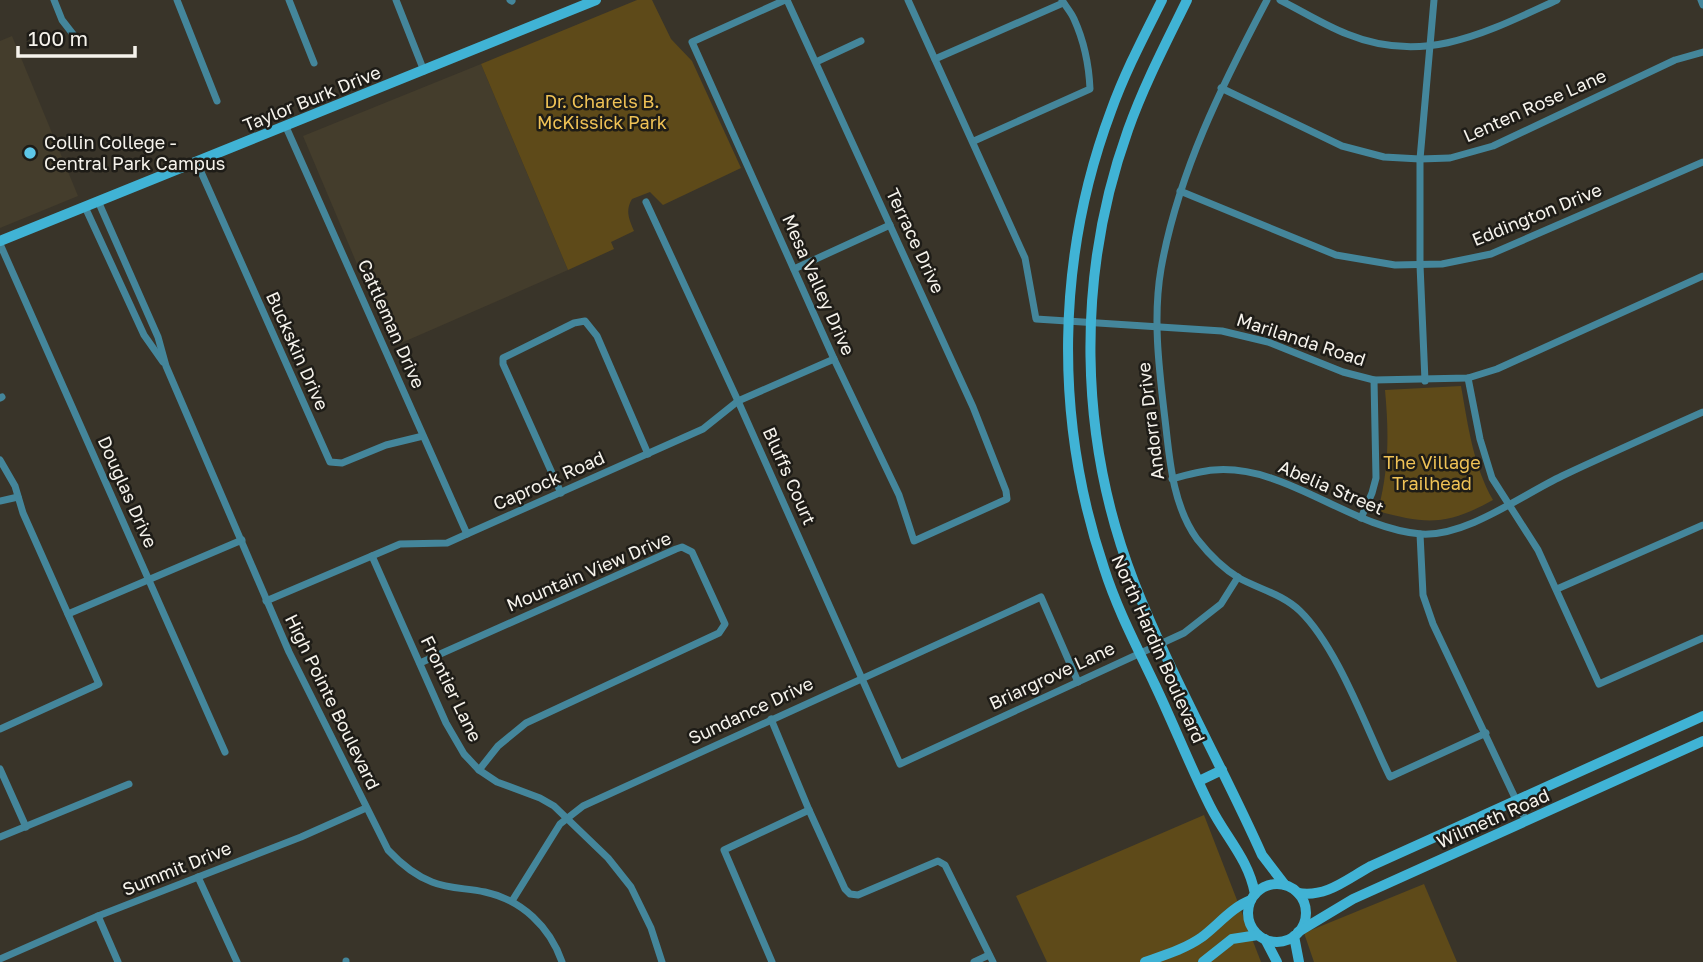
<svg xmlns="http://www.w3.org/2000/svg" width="1703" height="962" font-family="'Golos Text',sans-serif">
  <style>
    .built { fill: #443d2c }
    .green { fill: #5e4a19 }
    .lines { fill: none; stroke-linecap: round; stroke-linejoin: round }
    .street { stroke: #44869b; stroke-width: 7 }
    .secondary { stroke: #40b3d5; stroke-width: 10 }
    .poi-dot { fill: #5dc7e8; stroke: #1e1c17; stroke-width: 2.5 }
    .labels { text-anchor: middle; stroke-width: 5; stroke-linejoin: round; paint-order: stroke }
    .street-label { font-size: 18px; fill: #f6f3ec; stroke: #1e1c17 }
    .park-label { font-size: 18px; fill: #efc256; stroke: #1e1c17 }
    .poi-label { font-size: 18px; fill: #f6f3ec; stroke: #1e1c17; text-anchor: start }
  </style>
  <rect width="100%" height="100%" fill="#393429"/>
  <g class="built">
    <polygon points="12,36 78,196 0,228 0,41"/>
    <polygon points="481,64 568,270 392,347 303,136"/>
  </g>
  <g class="green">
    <path d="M637,0H652L671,39L692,61L741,168L663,205L650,192L632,199C625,211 629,219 634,231L611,242L614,249L568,270L481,64Z"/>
    <path d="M1461,386C1468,425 1473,465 1493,500C1448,525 1427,525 1378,511C1389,468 1389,434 1385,390Z"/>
    <polygon points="1204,815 1261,962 1047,962 1016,896"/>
    <polygon points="1424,884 1457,962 1314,962 1304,933"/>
  </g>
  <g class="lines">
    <g class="street">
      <polyline points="54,0 62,20 76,38"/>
      <polyline points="177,0 217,101"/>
      <polyline points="289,0 314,63"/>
      <polyline points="396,0 424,71"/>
      <polyline points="510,0 512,1"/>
      <polyline points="785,0 692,42 834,359 899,495 914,541 1007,499 1006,491 973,407 787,0"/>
      <polyline points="908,0 1025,258 1036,319 1222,331 1268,342 1343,372 1374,380 1468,378 1497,369 1703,276"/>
      <path d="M1267,0C1222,85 1178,173 1161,269C1152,321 1160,376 1166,428C1170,465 1174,507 1197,539C1208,553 1224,569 1239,578C1259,589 1282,594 1300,611C1338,648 1366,728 1390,777L1486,733"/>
      <path d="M1280,0C1302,11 1324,25 1347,34C1425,66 1487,32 1557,0"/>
      <polyline points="1701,0 1703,5"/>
      <polyline points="935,59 1063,3"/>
      <polyline points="816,62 861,41"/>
      <polyline points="1221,88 1342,146 1384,157 1420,159 1450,158 1493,146 1675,60 1703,52"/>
      <polyline points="286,127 467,534"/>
      <path d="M974,141L1090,89C1089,66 1084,41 1074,19C1071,12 1066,7 1062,0"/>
      <polyline points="197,163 330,462 342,463 386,445 423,436"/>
      <polyline points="1180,191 1336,255 1395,265 1442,264 1491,254 1703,162"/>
      <path d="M98,201L158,337L166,366L289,652L388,850C401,864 414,875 432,882C449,889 467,888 485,892C522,900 550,927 562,962"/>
      <polyline points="646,202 738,401 900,764 1184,633 1221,604 1238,577"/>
      <polyline points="85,207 144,335 163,362"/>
      <polyline points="0,244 225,752"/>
      <polyline points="794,269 890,225"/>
      <polyline points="1468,378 1480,439 1492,478 1538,550 1599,684 1703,638"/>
      <polyline points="1425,381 1420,265 1420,159 1434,0"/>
      <polyline points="0,398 2,397"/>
      <polyline points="0,460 15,486 23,513 99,684 0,729"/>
      <path d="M1172,479C1186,475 1200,471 1214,470C1286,464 1349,528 1421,534C1466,537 1522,495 1562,476C1609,454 1656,433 1703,412"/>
      <polyline points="561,493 503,364 503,358 574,323 585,321 597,336 648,454"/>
      <polyline points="0,501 18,497"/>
      <polyline points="1361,518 1372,493 1376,478 1374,380"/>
      <polyline points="1420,534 1423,595 1433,624 1526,821"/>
      <polyline points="372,556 446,723 464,754 479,770 497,782 540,798 554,806 608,858 631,887 651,928 662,962"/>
      <polyline points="1557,589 1703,525"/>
      <polyline points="266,601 400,544 447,543 467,534 703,429 738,401 834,359"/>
      <polyline points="68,614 242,540"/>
      <polyline points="420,663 676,549 682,547 692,552 725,624 719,633 526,723 498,746 479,770"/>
      <polyline points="771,719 809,810 845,889 850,894 858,895 938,861 945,865 993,962"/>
      <polyline points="0,769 26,827"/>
      <polyline points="0,837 129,784"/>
      <polyline points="198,877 237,962"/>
      <polyline points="512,901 560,824 583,806 1041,597 1078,682"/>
      <polyline points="98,916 118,962"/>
      <polyline points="0,959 98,916 301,837 366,808"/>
      <polyline points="346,962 346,961"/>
      <polyline points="772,962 724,850 809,810"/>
      <polyline points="974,962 989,955"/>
    </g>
    <g class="secondary">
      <path d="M1162,0C1144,36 1125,72 1111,111C1056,258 1054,420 1104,568C1117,609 1137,647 1155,685C1174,725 1190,766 1210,806C1226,838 1248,858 1255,894"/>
      <path d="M1187,0C1166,43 1144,85 1128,130C1076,275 1078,438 1134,582C1170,675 1221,763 1262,855L1285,885"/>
      <polyline points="0,241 596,0"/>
      <polyline points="1199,781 1222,770"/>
      <circle cx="1277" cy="913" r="29"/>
      <path d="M1298,893C1326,898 1347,879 1371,866L1703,716"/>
      <polyline points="1298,932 1353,899 1703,741"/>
      <polyline points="1294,936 1299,962"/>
      <polyline points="1265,939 1277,962"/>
      <path d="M1145,962C1165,955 1185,949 1202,937C1218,925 1232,907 1251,900"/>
      <polyline points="1203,962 1232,939 1258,935"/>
    </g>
  </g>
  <circle class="poi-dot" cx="30" cy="153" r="7"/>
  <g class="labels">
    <g class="street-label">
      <text transform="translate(312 99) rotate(-22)" y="6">Taylor Burk Drive</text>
      <text transform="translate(1535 106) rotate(-24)" y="6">Lenten Rose Lane</text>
      <text transform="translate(1537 215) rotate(-22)" y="6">Eddington Drive</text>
      <text transform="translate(915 241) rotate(65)" y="6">Terrace Drive</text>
      <text transform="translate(818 285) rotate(66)" y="6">Mesa Valley Drive</text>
      <text transform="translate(391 324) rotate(66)" y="6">Cattleman Drive</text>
      <text transform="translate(1301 340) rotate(18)" y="6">Marilanda Road</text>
      <text transform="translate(297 351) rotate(66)" y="6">Buckskin Drive</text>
      <text transform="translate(1151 421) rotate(-97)" y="6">Andorra Drive</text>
      <text transform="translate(789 476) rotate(66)" y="6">Bluffs Court</text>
      <text transform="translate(549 481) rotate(-24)" y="6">Caprock Road</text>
      <text transform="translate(1331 488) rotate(23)" y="6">Abelia Street</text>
      <text transform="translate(127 492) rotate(66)" y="6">Douglas Drive</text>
      <text transform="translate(589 572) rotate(-23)" y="6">Mountain View Drive</text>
      <text transform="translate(1158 649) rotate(66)" y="6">North Hardin Boulevard</text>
      <text transform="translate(1052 676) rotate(-25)" y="6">Briargrove Lane</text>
      <text transform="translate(451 689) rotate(64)" y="6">Frontier Lane</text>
      <text transform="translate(332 702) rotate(64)" y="6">High Pointe Boulevard</text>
      <text transform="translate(751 711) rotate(-25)" y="6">Sundance Drive</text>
      <text transform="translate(1493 819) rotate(-24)" y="6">Wilmeth Road</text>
      <text transform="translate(177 869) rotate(-22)" y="6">Summit Drive</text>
    </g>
    <g class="park-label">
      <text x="602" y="108">Dr. Charels B.<tspan x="602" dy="21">McKissick Park</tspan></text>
      <text x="1432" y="469">The Village<tspan x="1432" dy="21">Trailhead</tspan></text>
    </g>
    <g class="poi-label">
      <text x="44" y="149">Collin College -<tspan x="44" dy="21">Central Park Campus</tspan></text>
    </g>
  </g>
  <path d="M18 46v10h117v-10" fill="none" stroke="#f6f3ec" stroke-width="3.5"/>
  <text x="28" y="46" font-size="21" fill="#f6f3ec" stroke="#1e1c17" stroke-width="5" paint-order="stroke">100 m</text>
</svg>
